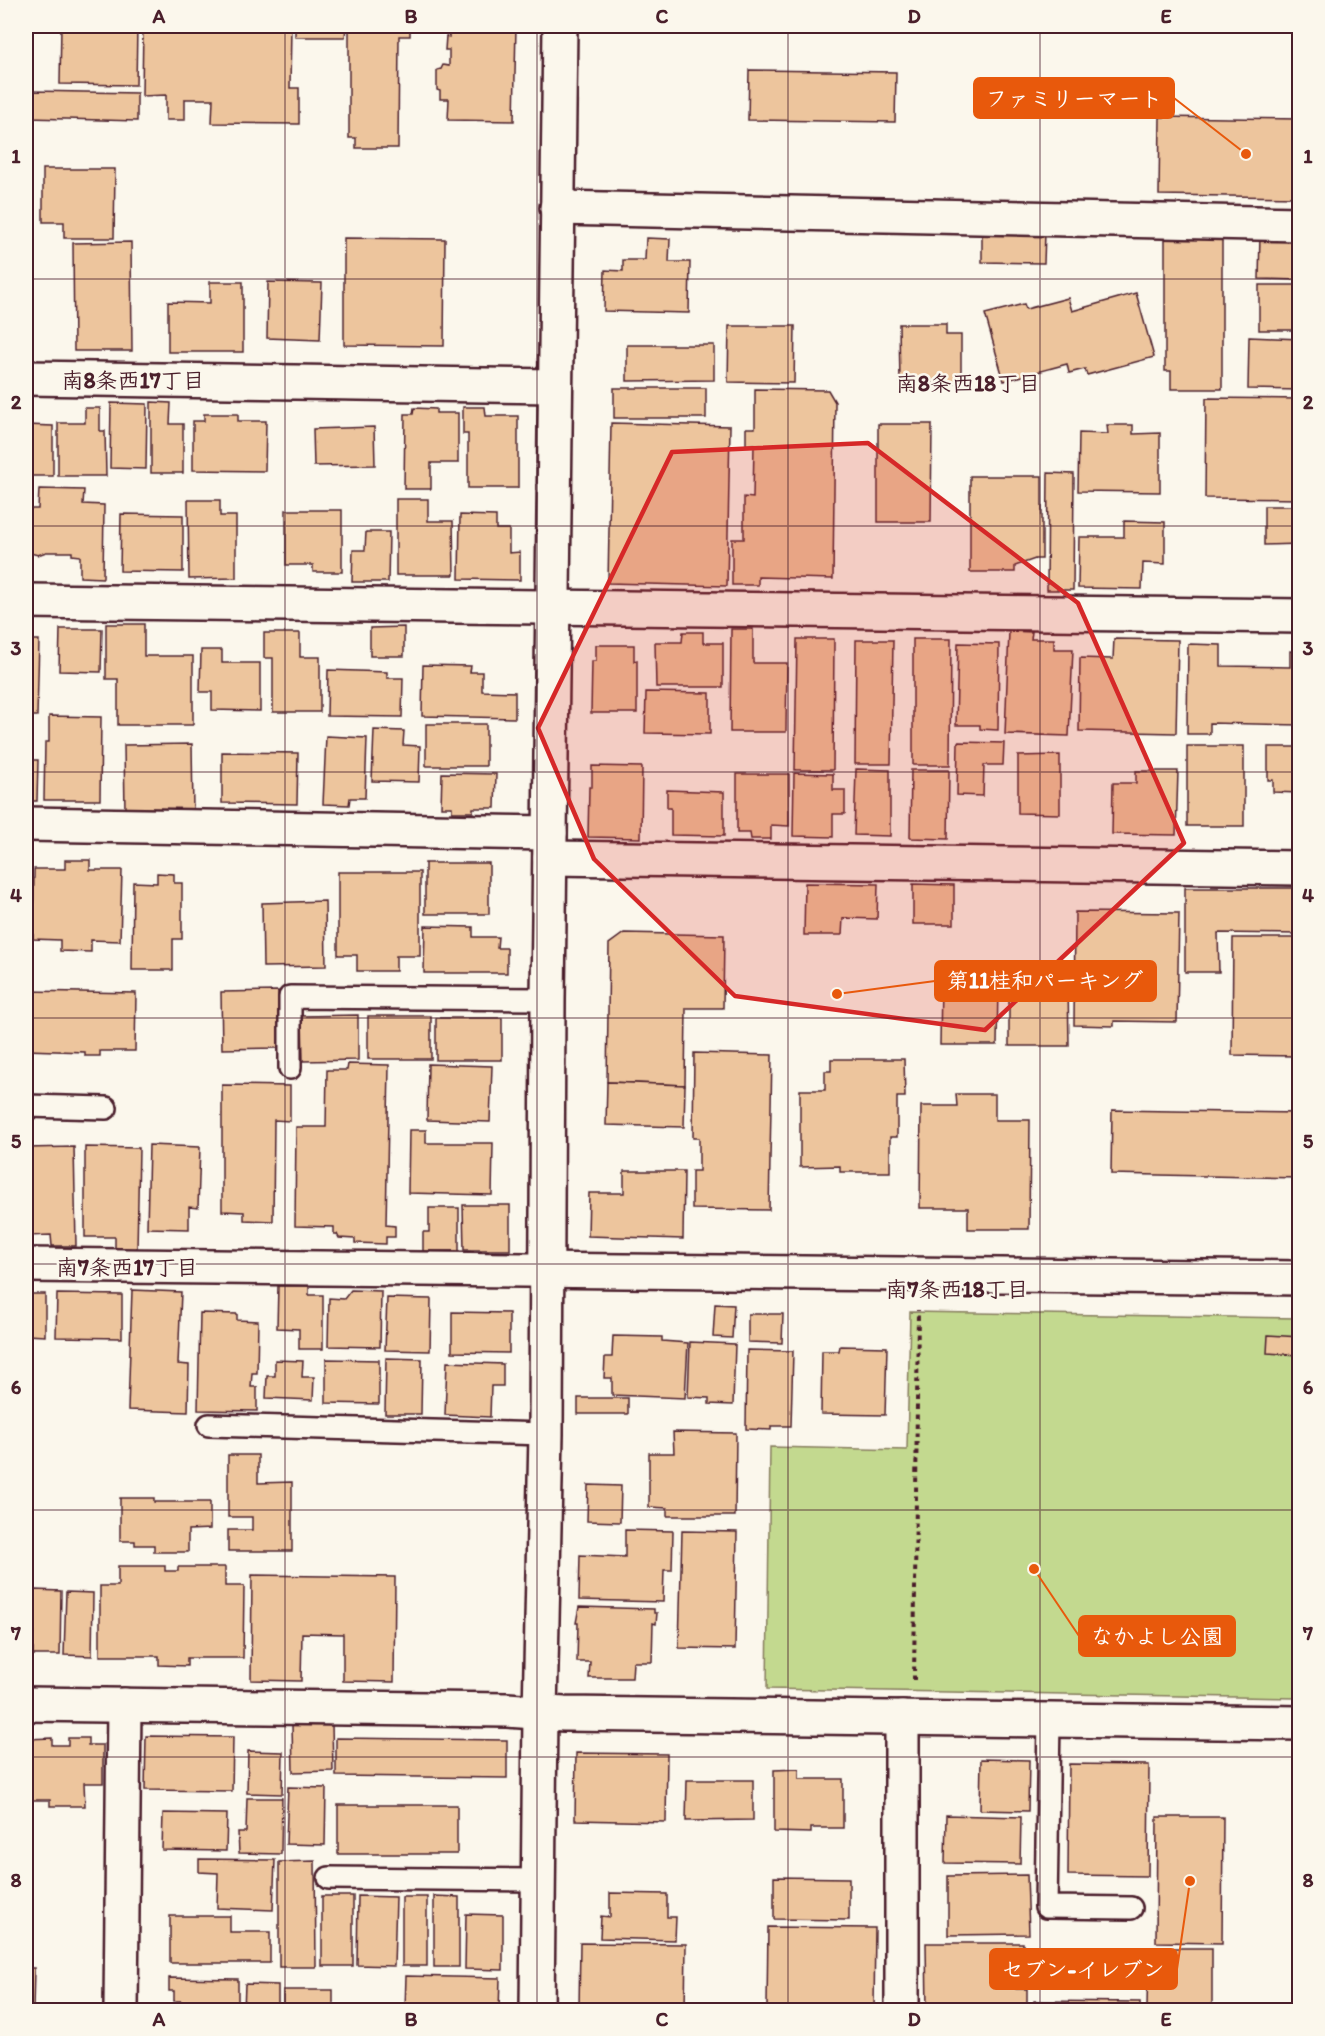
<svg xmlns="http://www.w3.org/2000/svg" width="1325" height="2036" font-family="Itim,'Klee One',sans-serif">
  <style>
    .park { fill: #c3d98f; stroke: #867c5d; stroke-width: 1.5 }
    .building { fill: #edc59d; stroke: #4a1f2b; stroke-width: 1.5 }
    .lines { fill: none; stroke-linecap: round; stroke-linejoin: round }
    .service-casing { stroke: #4a1f2b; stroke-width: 26 }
    .minor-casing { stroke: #4a1f2b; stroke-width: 38 }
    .path { stroke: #4a1f2b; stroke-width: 4; stroke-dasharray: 4.5 4.5; stroke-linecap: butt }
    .service { stroke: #fbf7ec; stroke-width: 21 }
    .minor { stroke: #fbf7ec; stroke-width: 33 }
    .marked { fill: #d62828; fill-opacity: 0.2; stroke: #d62828; stroke-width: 4.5; stroke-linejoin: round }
    .grid { fill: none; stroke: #4a1f2b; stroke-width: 1.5; stroke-opacity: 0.55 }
    .labels { text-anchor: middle; stroke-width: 5; stroke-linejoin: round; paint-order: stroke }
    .neighbourhood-label { font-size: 22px; font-weight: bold; fill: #4a1f2b; stroke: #fbf7ec }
    .leader { fill: none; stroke: #e8590c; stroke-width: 2 }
    .callout-dot { fill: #e8590c; stroke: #fbf7ec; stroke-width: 2 }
    .callout { fill: #e8590c; stroke: #e8590c; stroke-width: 2 }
    .callout-label { font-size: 22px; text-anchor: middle; font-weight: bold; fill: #fff }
    .neatline { fill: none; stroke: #4a1f2b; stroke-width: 2 }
    .grid-label { font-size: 20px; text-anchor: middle; font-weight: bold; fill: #4a1f2b }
  </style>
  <rect width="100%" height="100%" fill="#fbf7ec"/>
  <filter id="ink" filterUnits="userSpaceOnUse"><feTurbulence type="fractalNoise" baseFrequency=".0167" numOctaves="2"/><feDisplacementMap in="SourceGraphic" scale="12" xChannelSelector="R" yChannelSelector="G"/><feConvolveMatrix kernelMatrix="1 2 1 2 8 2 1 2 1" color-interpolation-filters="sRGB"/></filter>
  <g filter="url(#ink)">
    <polygon class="park" points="910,1312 1299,1318 1299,1698 767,1689 770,1447 907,1450"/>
    <g class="building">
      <polygon points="61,26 137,26 136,85 60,84"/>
      <polygon points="143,26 291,26 290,88 299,88 299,124 212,123 213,99 185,99 185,120 166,120 166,95 142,96"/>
      <polygon points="295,26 346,26 345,37 295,37"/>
      <polygon points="349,26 410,26 410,36 399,36 398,148 356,148 356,138 349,138"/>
      <polygon points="449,26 516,26 514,121 448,120 449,99 440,99 440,91 437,90 437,70 441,69 443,65 449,66 449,50 445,50 446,36 449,37"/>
      <polygon points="749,70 896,72 895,122 748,120"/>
      <polygon points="31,91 137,93 137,121 30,118"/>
      <polygon points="1160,117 1300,119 1300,197 1159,195"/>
      <polygon points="43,169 115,169 114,238 64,238 64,222 43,222"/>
      <polygon points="982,231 1045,232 1044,263 982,262"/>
      <polygon points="1260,235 1300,236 1300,280 1259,279"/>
      <polygon points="1165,237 1222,237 1222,389 1171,389 1171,371 1165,371"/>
      <polygon points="344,238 445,239 444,346 344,345"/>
      <polygon points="646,238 670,239 669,262 690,262 689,313 604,311 605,270 623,271 623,260 645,260"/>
      <polygon points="131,242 132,351 74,351 73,243"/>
      <polygon points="210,282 243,282 243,352 168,352 168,302 210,303"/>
      <polygon points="268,282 322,283 320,340 267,338"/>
      <rect x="1259" y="285" width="41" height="45"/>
      <polygon points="1136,293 1154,357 1087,375 1085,369 1069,373 1067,364 1004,381 985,314 1024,304 1026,309 1068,298 1072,311"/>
      <polygon points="899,324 946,324 946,335 961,335 961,383 900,382"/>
      <polygon points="729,326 795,326 794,383 728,382"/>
      <polygon points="1249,337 1300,339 1300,390 1248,389"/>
      <polygon points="627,345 714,345 714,380 627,381"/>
      <rect x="614" y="388" width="92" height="30"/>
      <polygon points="755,389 828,390 835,402 833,579 758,577 758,585 732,585 732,539 744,539 744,497 753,498 754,444 746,445 746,428 755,428"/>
      <polygon points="1206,398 1300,399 1300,499 1205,498"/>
      <polygon points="151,402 171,403 170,424 183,424 183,473 151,473"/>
      <polygon points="111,403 147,404 146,469 110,468"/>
      <polygon points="463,407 485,407 486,416 518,416 518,488 468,488 468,434 463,434"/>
      <polygon points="85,408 100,408 100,431 105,431 106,476 58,476 58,423 85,423"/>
      <polygon points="414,408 436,409 436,413 458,413 458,463 431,463 431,489 404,489 405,414 413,414"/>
      <polygon points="204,414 238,414 238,421 266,421 265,471 193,470 193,421 204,421"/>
      <polygon points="611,423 730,426 727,586 608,583"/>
      <polygon points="878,424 932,424 931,522 878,522"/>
      <polygon points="26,425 53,426 53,476 26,476"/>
      <polygon points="1107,425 1133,425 1133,434 1160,433 1160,492 1078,491 1079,433 1108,434"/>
      <polygon points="374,427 375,465 314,466 313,429"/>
      <polygon points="1048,473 1074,474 1073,590 1047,590"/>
      <polygon points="970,476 1042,476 1042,559 1035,559 1015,566 1015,572 970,572"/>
      <polygon points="39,489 84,490 83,504 104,505 103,578 80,577 80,556 72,555 72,552 46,552 38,555 26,552 26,509 38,509"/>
      <polygon points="396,499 428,499 428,521 453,521 454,575 396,575"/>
      <polygon points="188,500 220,500 220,516 236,516 236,578 189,579"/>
      <polygon points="1264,506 1300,506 1300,544 1264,545"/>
      <polygon points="286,510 342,510 342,572 313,572 313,565 286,565"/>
      <polygon points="121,514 183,515 183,572 120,571"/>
      <polygon points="460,515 496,516 496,529 509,529 509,553 520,552 520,580 459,579"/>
      <polygon points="1124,521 1165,522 1165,564 1143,563 1142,589 1078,588 1079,537 1124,537"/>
      <polygon points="366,532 389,532 388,582 352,582 353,550 365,550"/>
      <polygon points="106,624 144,624 144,656 193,656 193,725 118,725 118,679 106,679"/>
      <polygon points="404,627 404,656 370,656 370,628"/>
      <polygon points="60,629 102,629 101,672 59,671"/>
      <polygon points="731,629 753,629 753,663 787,663 786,732 730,732"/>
      <polygon points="1009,631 1032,632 1031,639 1054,639 1054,649 1073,649 1069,736 1005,734"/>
      <polygon points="683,632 703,632 703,643 723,643 723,687 656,687 655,642 682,642"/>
      <polygon points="264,633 300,633 300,657 320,657 320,712 273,712 273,658 264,658"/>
      <polygon points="797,639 834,639 833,770 795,770"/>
      <polygon points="913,639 951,639 950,765 913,765"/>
      <polygon points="1114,639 1178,640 1176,733 1079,731 1080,658 1113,659"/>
      <polygon points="26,640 39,640 37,716 26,716"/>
      <polygon points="856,640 893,640 891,764 855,764"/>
      <polygon points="958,643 999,644 998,730 980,729 980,725 956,725"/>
      <polygon points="1188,644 1221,645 1221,666 1290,667 1290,651 1300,652 1300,725 1210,723 1210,734 1187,734"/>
      <polygon points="596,645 634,645 634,661 637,660 637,713 591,713 592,661 596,661"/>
      <polygon points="201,650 222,650 222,663 260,663 260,711 212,710 212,692 200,692"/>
      <polygon points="423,665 471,666 470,672 482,672 482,691 515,692 515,718 422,716"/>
      <polygon points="328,670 387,672 387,678 403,678 402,717 327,716"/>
      <polygon points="646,692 710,693 710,734 645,733"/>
      <polygon points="49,716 101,717 100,800 44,800 45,742 49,742"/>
      <rect x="426" y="724" width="60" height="42"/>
      <polygon points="374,730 404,731 403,745 420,746 419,782 372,781"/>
      <polygon points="326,736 367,738 365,798 350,798 349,805 323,804"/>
      <polygon points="958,742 1004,743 1003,765 984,765 983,796 957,795"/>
      <polygon points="192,744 193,811 125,812 124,745"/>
      <rect x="1187" y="746" width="57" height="80"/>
      <polygon points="1268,747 1300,747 1300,793 1273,792 1273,780 1268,780"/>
      <polygon points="222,752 298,753 297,804 222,803"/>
      <polygon points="1060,755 1060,814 1018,813 1018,756"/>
      <polygon points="26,760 38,760 37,801 26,801"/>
      <polygon points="592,766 642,767 641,838 588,837 589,787 592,787"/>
      <polygon points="856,769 890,770 890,836 854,835"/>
      <polygon points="911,770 949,770 948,839 910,838"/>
      <polygon points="1136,771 1178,771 1176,835 1112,834 1113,783 1136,783"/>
      <polygon points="442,773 496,774 495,808 473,808 473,812 452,812 452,807 441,807"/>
      <polygon points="794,773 833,774 833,790 845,790 845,814 833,814 833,837 793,836"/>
      <polygon points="737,774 789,774 789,826 771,825 771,839 751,839 750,833 737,833"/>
      <polygon points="667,790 724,792 724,836 671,835 671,808 667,808"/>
      <polygon points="65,860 90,860 90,870 122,870 120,941 91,940 91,952 60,951 60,940 33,939 34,869 65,869"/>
      <rect x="425" y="863" width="64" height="51"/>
      <polygon points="338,872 420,872 420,956 396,956 396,971 357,971 357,955 338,955"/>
      <polygon points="157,873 174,874 174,883 182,883 182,939 173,939 173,970 132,970 133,882 157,883"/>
      <polygon points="805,883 878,884 877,919 843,918 842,935 804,935"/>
      <polygon points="913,884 954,885 954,924 913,924"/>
      <polygon points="1185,888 1300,888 1300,934 1218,933 1219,972 1185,972"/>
      <polygon points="325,901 326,966 263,967 262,903"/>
      <polygon points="1075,912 1179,913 1177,1022 1114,1021 1114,1026 1074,1025"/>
      <polygon points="425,926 473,927 473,937 498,937 497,948 507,948 507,973 424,973"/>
      <polygon points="624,933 724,935 723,1008 686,1008 685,1085 607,1082 609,944"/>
      <polygon points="1233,938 1298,938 1296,1056 1232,1055"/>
      <polygon points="941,984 998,985 997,1045 940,1045"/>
      <polygon points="1009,985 1068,985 1069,1046 1009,1046"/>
      <polygon points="26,991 136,993 135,1051 100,1051 100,1056 85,1056 85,1052 26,1050"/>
      <polygon points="278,991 278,1048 222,1049 221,992"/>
      <polygon points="358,1015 358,1060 303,1061 302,1016"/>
      <rect x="368" y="1016" width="63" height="43"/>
      <rect x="436" y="1018" width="66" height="42"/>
      <polygon points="694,1053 772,1055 769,1210 692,1209 692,1171 699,1171 699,1138 693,1138"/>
      <polygon points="831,1059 904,1059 905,1097 897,1097 897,1137 890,1137 890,1172 840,1172 840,1166 800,1167 800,1090 825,1090 825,1071 831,1071"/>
      <polygon points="348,1064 389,1065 386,1225 395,1226 395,1237 386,1237 386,1244 355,1243 355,1239 339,1238 337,1234 334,1234 334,1227 295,1226 296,1127 326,1127 327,1070 347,1070"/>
      <polygon points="428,1064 492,1066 490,1122 427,1120"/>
      <polygon points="607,1082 685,1085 684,1127 606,1125"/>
      <polygon points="222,1085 290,1086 290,1121 274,1120 273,1221 244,1220 244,1212 222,1211"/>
      <polygon points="956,1094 995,1094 995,1120 1030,1120 1029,1229 968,1229 968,1208 920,1208 921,1106 957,1106"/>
      <polygon points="1112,1110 1300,1113 1300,1178 1111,1174"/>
      <polygon points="409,1130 426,1130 426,1143 493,1143 492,1195 408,1193"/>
      <polygon points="149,1145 200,1147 198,1208 189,1207 189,1229 147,1228"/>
      <polygon points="74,1147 76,1246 52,1246 51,1235 26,1236 26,1148"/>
      <polygon points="85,1147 139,1148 137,1249 115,1248 115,1237 85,1237"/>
      <polygon points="624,1171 684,1171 683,1239 588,1236 589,1193 624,1193"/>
      <polygon points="463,1205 510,1205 510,1250 464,1250"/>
      <polygon points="429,1208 459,1208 459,1251 423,1251 423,1232 429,1232"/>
      <polygon points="278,1286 309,1286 309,1295 323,1295 323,1349 299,1349 299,1329 277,1328"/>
      <polygon points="132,1290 181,1292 178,1364 189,1365 188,1412 128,1410"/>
      <polygon points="351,1290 381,1291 380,1347 328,1346 329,1298 344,1299"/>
      <polygon points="26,1294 45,1294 45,1336 26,1335"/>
      <polygon points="57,1294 122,1295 122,1338 56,1337"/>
      <polygon points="387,1298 431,1299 430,1351 385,1350"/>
      <polygon points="715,1304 734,1305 732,1338 713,1337"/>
      <polygon points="452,1312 509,1313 509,1353 452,1352"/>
      <polygon points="200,1313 237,1314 237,1320 258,1321 257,1373 252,1373 251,1387 257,1387 257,1411 198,1410"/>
      <polygon points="748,1314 783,1314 782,1343 748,1342"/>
      <polygon points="1268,1335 1300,1337 1298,1355 1267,1353"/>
      <polygon points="613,1336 662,1337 662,1341 688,1343 685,1398 612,1395 612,1378 604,1378 605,1357 612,1357"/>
      <polygon points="690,1342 735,1344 733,1405 709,1404 709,1398 688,1397"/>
      <polygon points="840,1346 887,1347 885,1415 821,1414 822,1351 839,1351"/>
      <polygon points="747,1350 793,1351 791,1426 771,1426 771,1430 746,1429"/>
      <polygon points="386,1358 422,1359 421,1414 385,1414"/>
      <polygon points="326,1359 379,1360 379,1404 326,1403"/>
      <polygon points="275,1360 303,1361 302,1377 314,1377 313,1400 266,1398 267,1376 275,1376"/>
      <polygon points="447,1362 503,1364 503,1386 491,1386 490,1417 445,1415"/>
      <rect x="578" y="1398" width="50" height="16"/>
      <polygon points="673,1432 736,1433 735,1516 667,1516 667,1508 649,1507 649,1453 674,1453"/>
      <polygon points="228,1455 258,1455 258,1483 292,1482 292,1551 228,1551 228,1530 252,1530 252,1517 228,1517"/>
      <polygon points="588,1485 621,1486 620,1522 587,1521"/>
      <polygon points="120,1498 154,1498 154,1502 210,1502 210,1529 188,1530 188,1552 154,1552 154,1545 135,1545 135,1541 120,1541"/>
      <polygon points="625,1530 673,1531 672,1570 664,1570 663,1602 579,1600 580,1555 625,1557"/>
      <polygon points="682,1531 737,1532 735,1649 679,1648"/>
      <polygon points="118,1566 165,1566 165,1571 178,1571 178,1567 225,1567 225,1586 244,1586 243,1658 187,1658 187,1666 159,1665 159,1656 100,1656 100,1586 118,1586"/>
      <polygon points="252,1575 395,1577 394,1682 343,1681 343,1634 302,1633 301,1681 251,1680"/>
      <polygon points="34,1590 61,1591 60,1655 33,1655"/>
      <polygon points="26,1592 31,1592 30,1654 26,1654"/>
      <polygon points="66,1592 93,1593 92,1656 64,1655"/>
      <polygon points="579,1607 654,1609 654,1613 657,1613 656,1624 653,1623 652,1662 633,1662 632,1678 589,1678 590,1662 577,1662 578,1623 576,1623"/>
      <polygon points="292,1724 332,1724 333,1771 293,1772"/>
      <polygon points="146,1736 233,1737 232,1791 145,1790"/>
      <polygon points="52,1738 52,1745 68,1745 68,1738 88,1738 88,1745 103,1745 103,1783 84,1783 85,1806 50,1806 50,1800 26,1800 26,1739"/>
      <polygon points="336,1738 507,1740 507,1778 336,1776"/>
      <polygon points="248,1751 283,1752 282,1794 247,1793"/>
      <polygon points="576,1753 667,1754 666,1822 575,1820"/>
      <polygon points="981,1759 1029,1760 1028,1811 980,1810"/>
      <polygon points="1069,1764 1149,1765 1148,1876 1068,1875"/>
      <polygon points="799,1769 799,1779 843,1779 843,1828 811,1828 811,1833 774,1832 774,1770"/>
      <polygon points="687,1780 753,1780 753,1820 686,1821"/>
      <polygon points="288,1787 326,1788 325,1845 286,1844"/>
      <polygon points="247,1798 282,1798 281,1854 239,1853 238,1832 246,1832"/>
      <rect x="338" y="1805" width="119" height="49"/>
      <polygon points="163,1813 227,1814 226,1851 162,1850"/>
      <polygon points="946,1815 1021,1817 1020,1864 945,1863"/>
      <polygon points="1157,1817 1223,1817 1222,1943 1156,1942"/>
      <polygon points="199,1859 275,1860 273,1910 217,1908 218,1873 199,1872"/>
      <polygon points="315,1861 316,1967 279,1967 279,1862"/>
      <polygon points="1027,1875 1029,1934 948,1935 948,1876"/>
      <polygon points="774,1877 849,1878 849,1920 774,1919"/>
      <polygon points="610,1893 667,1894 667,1917 676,1917 675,1940 600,1938 601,1916 610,1917"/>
      <rect x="322" y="1896" width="31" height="70"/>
      <polygon points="358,1896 396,1897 394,1966 357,1965"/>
      <polygon points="434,1896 459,1897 459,1967 434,1967"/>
      <rect x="402" y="1897" width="25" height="69"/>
      <polygon points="466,1914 503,1915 503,1970 465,1969"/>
      <polygon points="170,1916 230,1916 230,1932 270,1932 270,1963 170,1963"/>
      <polygon points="768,1927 875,1928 874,2009 767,2007"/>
      <polygon points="580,1943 686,1944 685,2010 579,2010"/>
      <polygon points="926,1943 1023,1943 1023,1962 1016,1962 1016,1989 1027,1989 1027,2010 927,2010"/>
      <polygon points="1155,1948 1212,1948 1212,2010 1147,2010 1148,1952"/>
      <polygon points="26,1968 34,1968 33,2010 26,2010"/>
      <polygon points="406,1976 500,1978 499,2010 405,2010"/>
      <polygon points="169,1978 238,1979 238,2010 181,2010 181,2001 174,2001 174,1991 169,1991"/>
      <polygon points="245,1984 278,1985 278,2010 244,2010"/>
      <rect x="283" y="1990" width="50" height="20"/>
      <polygon points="1034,2001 1140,2002 1140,2010 1034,2010"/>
    </g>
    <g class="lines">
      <defs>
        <g id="service">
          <polyline points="290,1068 290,997 548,999"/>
          <polyline points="26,1106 106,1108"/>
          <polyline points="209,1425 546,1434"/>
          <polyline points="1049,1719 1046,1907 1131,1908"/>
          <polyline points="329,1878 539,1880"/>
        </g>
        <g id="minor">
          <polyline points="557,208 1300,224"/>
          <polyline points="26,378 555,386"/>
          <polyline points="26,601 1300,616"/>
          <polyline points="26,824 550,833"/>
          <polyline points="550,858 1300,868"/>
          <polyline points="26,1265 1300,1278"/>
          <polyline points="26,1704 507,1710 564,1714 1300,1723"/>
          <polyline points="902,1718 902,2010"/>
          <polyline points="121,2010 124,1705"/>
          <polyline points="537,2010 540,1713 546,1434 548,999 560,26"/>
        </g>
      </defs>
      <use href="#service" class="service-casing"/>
      <use href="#minor" class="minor-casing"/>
      <polyline class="path" points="914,1680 918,1310"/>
      <use href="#service" class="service"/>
      <use href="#minor" class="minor"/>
    </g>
  </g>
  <path class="marked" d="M868,443L1078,603L1184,843L985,1030L735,996L594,859L538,728L672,452Z"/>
  <path class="grid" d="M285,26V2010M537,26V2010M788,26V2010M1040,26V2010M26,279H1300M26,526H1300M26,772H1300M26,1018H1300M26,1264H1300M26,1510H1300M26,1757H1300"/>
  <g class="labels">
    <g class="neighbourhood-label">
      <text x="133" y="388">南8条西17丁目</text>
      <text x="968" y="391">南8条西18丁目</text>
      <text x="127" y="1275">南7条西17丁目</text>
      <text x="957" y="1297">南7条西18丁目</text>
    </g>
  </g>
  <path class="leader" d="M1246 154L1174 98M837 994L935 981M1034 1569L1079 1636M1190 1881L1177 1969"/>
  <g class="callout-dot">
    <circle cx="1246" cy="154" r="6"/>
    <circle cx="837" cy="994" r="6"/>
    <circle cx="1034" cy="1569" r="6"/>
    <circle cx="1190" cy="1881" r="6"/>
  </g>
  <g class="callout">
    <rect x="974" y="78" width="200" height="40" rx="6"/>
    <rect x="935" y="961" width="221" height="40" rx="6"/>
    <rect x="1079" y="1616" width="156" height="40" rx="6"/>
    <rect x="990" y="1949" width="187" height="40" rx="6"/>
  </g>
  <g class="callout-label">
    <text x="1074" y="106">ファミリーマート</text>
    <text x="1045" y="988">第11桂和パーキング</text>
    <text x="1157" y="1644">なかよし公園</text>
    <text x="1083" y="1977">セブン-イレブン</text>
  </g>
  <rect width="1325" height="2036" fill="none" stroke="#fbf7ec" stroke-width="66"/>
  <rect x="33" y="33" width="1259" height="1970" class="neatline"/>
  <g class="grid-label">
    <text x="159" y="23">A</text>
    <text x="411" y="23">B</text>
    <text x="662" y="23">C</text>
    <text x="914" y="23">D</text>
    <text x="1166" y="23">E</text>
    <text x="16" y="163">1</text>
    <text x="1308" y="163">1</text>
    <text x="16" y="409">2</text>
    <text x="1308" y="409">2</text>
    <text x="16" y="655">3</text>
    <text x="1308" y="655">3</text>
    <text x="16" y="902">4</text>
    <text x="1308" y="902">4</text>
    <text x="16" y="1148">5</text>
    <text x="1308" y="1148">5</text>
    <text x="16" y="1394">6</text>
    <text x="1308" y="1394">6</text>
    <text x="16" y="1640">7</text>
    <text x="1308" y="1640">7</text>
    <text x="16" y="1887">8</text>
    <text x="1308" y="1887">8</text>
    <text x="159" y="2026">A</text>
    <text x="411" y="2026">B</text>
    <text x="662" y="2026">C</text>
    <text x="914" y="2026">D</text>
    <text x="1166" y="2026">E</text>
  </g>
</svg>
